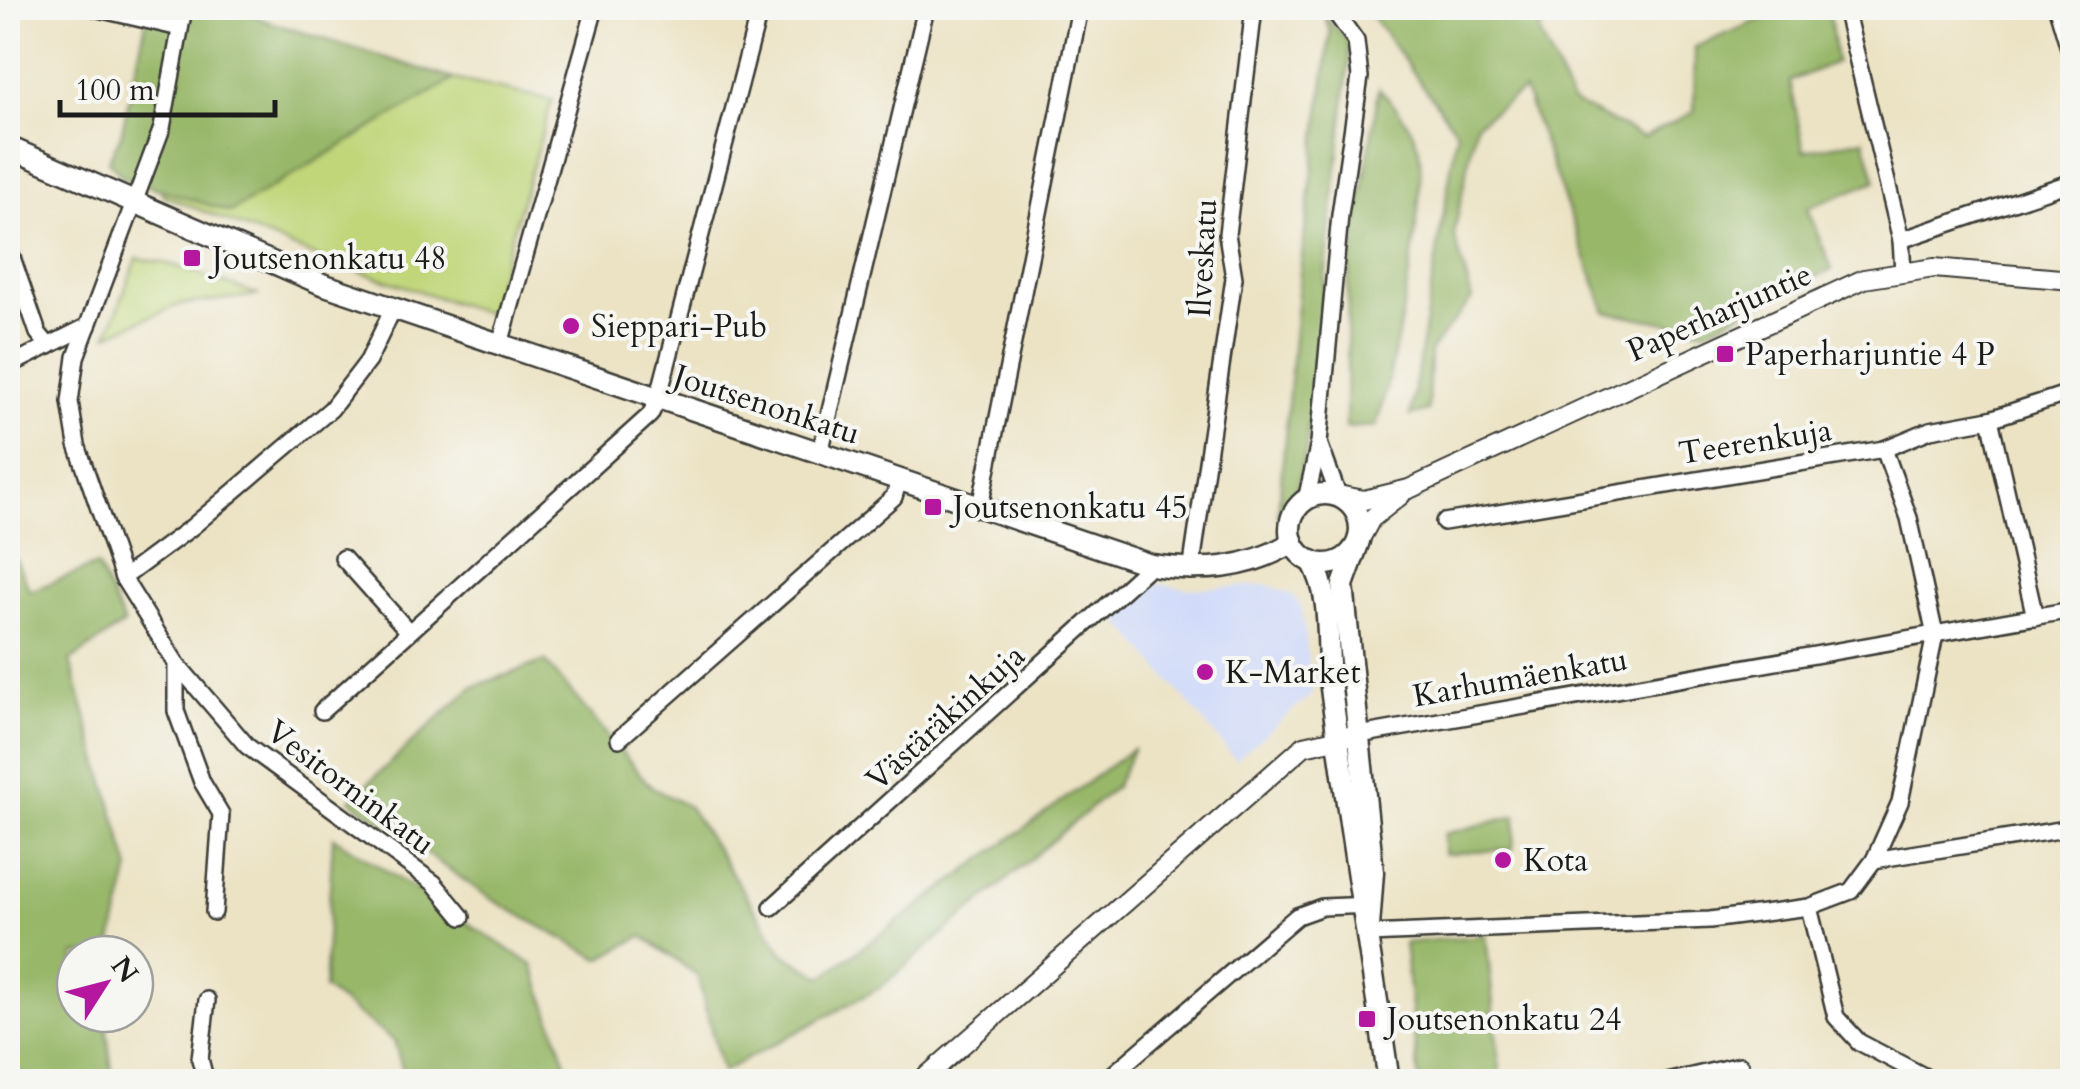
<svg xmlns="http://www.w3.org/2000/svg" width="2080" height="1089" font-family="Cardo,serif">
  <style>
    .built { fill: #d0daf9 }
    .green { fill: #c0d679; stroke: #6e794a; stroke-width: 2.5 }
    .forest { fill: #98b769; stroke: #5a6a42; stroke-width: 2.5 }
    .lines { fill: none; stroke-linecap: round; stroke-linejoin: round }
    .minor-casing { stroke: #3b3a35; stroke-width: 20 }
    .tertiary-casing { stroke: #3b3a35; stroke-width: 22 }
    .secondary-casing { stroke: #3b3a35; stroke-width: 25 }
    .minor { stroke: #fff; stroke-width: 15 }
    .tertiary { stroke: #fff; stroke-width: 18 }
    .secondary { stroke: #fff; stroke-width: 20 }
    .poi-dot { fill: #b5179e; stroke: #f6f6f2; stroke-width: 4 }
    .labels { text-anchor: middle; stroke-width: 8; stroke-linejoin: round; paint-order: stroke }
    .poi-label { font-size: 32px; fill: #1c1c1c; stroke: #f6f6f2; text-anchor: start }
    .street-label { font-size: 32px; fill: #1c1c1c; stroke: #f6f6f2 }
  </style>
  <rect width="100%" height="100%" fill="#f6f6f2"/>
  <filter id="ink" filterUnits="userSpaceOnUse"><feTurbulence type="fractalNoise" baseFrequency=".01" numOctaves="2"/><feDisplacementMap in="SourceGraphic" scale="20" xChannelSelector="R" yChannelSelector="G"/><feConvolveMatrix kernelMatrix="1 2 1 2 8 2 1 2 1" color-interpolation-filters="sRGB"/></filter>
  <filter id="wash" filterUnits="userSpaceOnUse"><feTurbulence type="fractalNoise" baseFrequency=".0048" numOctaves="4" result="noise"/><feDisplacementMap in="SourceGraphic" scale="40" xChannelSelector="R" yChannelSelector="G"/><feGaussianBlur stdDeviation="2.25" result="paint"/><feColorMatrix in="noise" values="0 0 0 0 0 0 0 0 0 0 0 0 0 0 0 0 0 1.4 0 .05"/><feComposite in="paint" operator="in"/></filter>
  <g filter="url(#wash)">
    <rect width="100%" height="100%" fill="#ece3c5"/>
    <polygon class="built" points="1149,582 1189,589 1268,585 1293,595 1302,608 1312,694 1236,760 1114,615"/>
    <g class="green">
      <polygon points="454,79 552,100 488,314 322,259 163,195 160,186 230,212"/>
      <polygon points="137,258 173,265 259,295 178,305 108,335"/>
    </g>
    <g class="forest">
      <polygon points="149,8 240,8 266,21 454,79 230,212 124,178 108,161 121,135"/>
      <polygon points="1366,8 1562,8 1539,31 1572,102 1643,137 1694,112 1695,47 1771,15 1829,8 1836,62 1790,81 1804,151 1864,139 1876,181 1807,208 1832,269 1706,330 1606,312 1524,90 1476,124 1454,234 1472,299 1430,351 1428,411 1410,416 1457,132"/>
      <polygon points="1325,17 1348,41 1349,61 1306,450 1296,491 1278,514 1300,272 1330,33"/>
      <path d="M1379,88C1393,104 1412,124 1418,145C1430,188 1392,379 1376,426L1346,428L1348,283Z"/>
      <polygon points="8,543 30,591 97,565 124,624 70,661 130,869 109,954 75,954 75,1014 105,1014 113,1081 8,1081"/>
      <polygon points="545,661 651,787 689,807 783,953 822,977 1134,748 1115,787 881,987 722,1072 697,975 642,936 600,959 491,899 350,800 472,687"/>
      <polygon points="1516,816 1513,849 1444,854 1444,834"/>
      <polygon points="333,837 533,965 572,1081 406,1081 394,1041 324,989"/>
      <polygon points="1486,935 1501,1081 1419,1081 1404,943"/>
    </g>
  </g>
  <g filter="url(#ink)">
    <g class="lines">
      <defs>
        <g id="minor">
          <polyline points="94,8 180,28"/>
          <polyline points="184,8 162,128 76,357 70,402 77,445 123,578 176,663 247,746 434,883 462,917"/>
          <polyline points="1845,8 1901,240 1903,271"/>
          <polyline points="2057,8 2072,58"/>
          <polyline points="1901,240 2072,182"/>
          <polyline points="8,246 38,333 49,346"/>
          <polyline points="500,344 595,8"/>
          <polyline points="8,366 88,326"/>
          <polyline points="1990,419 2072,392"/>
          <polyline points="1319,443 1338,495"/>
          <polyline points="1884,449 1930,430 1990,419 2035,617"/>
          <polyline points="820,453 926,8"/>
          <polyline points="1306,500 1319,443 1340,215 1360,77 1356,41 1332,8"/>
          <polyline points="980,507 1080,8"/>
          <polyline points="343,558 409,632"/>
          <polyline points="1191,571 1234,278 1227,234 1254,8"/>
          <polyline points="123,578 192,527 331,409 368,361 393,309"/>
          <polyline points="176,663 176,711 202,782 221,814 214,912"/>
          <polyline points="322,711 650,415 658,399 760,8"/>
          <polyline points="1359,735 2072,610"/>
          <polyline points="619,739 894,497 899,480"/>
          <polyline points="1874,860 2072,828"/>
          <polyline points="772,907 1151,565"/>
          <polyline points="1809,907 1836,1017 1859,1042 1935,1082"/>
          <polyline points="1368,934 1710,920 1809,907 1851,891 1874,860 1900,802 1935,635 1909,518 1884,449 1444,522"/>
          <polyline points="206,1082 200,1059 207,1000"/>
          <polyline points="1104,1082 1297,916 1322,907 1372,905"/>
          <polyline points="1666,1082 1740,1065"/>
        </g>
        <g id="tertiary">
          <polyline points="1338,495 1364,500 1409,489 1864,279 1934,268 2072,280"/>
          <polyline points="1359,541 1371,519 1401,495"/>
          <polyline points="920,1082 1304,746 1349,736"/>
        </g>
        <g id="secondary">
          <path d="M8,147L322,284L1151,565C1202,572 1248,570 1293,542"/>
          <circle cx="1325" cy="529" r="35"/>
          <polyline points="1359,541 1343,585 1373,872 1369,927"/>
          <path d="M1312,561C1334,600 1325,644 1331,688C1348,820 1370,950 1389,1082"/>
        </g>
      </defs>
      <use href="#minor" class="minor-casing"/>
      <use href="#tertiary" class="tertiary-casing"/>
      <use href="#secondary" class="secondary-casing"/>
      <use href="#minor" class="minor"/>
      <use href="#tertiary" class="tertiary"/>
      <use href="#secondary" class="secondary"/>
    </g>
  </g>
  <g class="poi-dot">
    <rect x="182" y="248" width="20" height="20" rx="5"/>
    <circle cx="571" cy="326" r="10"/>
    <rect x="1715" y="344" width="20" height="20" rx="5"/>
    <rect x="923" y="497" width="20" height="20" rx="5"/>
    <circle cx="1205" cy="672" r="10"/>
    <circle cx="1503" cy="860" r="10"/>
    <rect x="1357" y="1009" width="20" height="20" rx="5"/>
  </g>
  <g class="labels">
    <g class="poi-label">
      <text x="212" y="269">Joutsenonkatu 48</text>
      <text x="591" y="337">Sieppari-Pub</text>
      <text x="1745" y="365">Paperharjuntie 4 P</text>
      <text x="953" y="518">Joutsenonkatu 45</text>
      <text x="1225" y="683">K-Market</text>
      <text x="1523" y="871">Kota</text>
      <text x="1387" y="1030">Joutsenonkatu 24</text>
    </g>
    <g class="street-label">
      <text transform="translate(1202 258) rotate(-87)" y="11">Ilveskatu</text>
      <text transform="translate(1719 312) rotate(-24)" y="11">Paperharjuntie</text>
      <text transform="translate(767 404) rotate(18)" y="11">Joutsenonkatu</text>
      <text transform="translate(1755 441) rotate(-9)" y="11">Teerenkuja</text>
      <text transform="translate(1520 677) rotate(-10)" y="11">Karhumäenkatu</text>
      <text transform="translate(945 717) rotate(-42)" y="11">Västäräkinkuja</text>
      <text transform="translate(351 787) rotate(37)" y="11">Vesitorninkatu</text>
    </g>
  </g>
  <rect width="2080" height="1089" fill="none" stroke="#f6f6f2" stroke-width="40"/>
  <g transform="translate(105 984) rotate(54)"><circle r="48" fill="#f6f6f2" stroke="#9f9f9c" stroke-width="2.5"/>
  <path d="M0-8L18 38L0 25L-18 38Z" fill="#b5179e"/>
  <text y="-15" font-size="28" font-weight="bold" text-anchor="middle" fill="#1c1c1c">N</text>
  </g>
  <path d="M60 100v15h215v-15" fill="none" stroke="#1c1c1c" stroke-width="5"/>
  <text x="75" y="100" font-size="30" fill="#1c1c1c" stroke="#f6f6f2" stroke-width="8" paint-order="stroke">100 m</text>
</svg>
